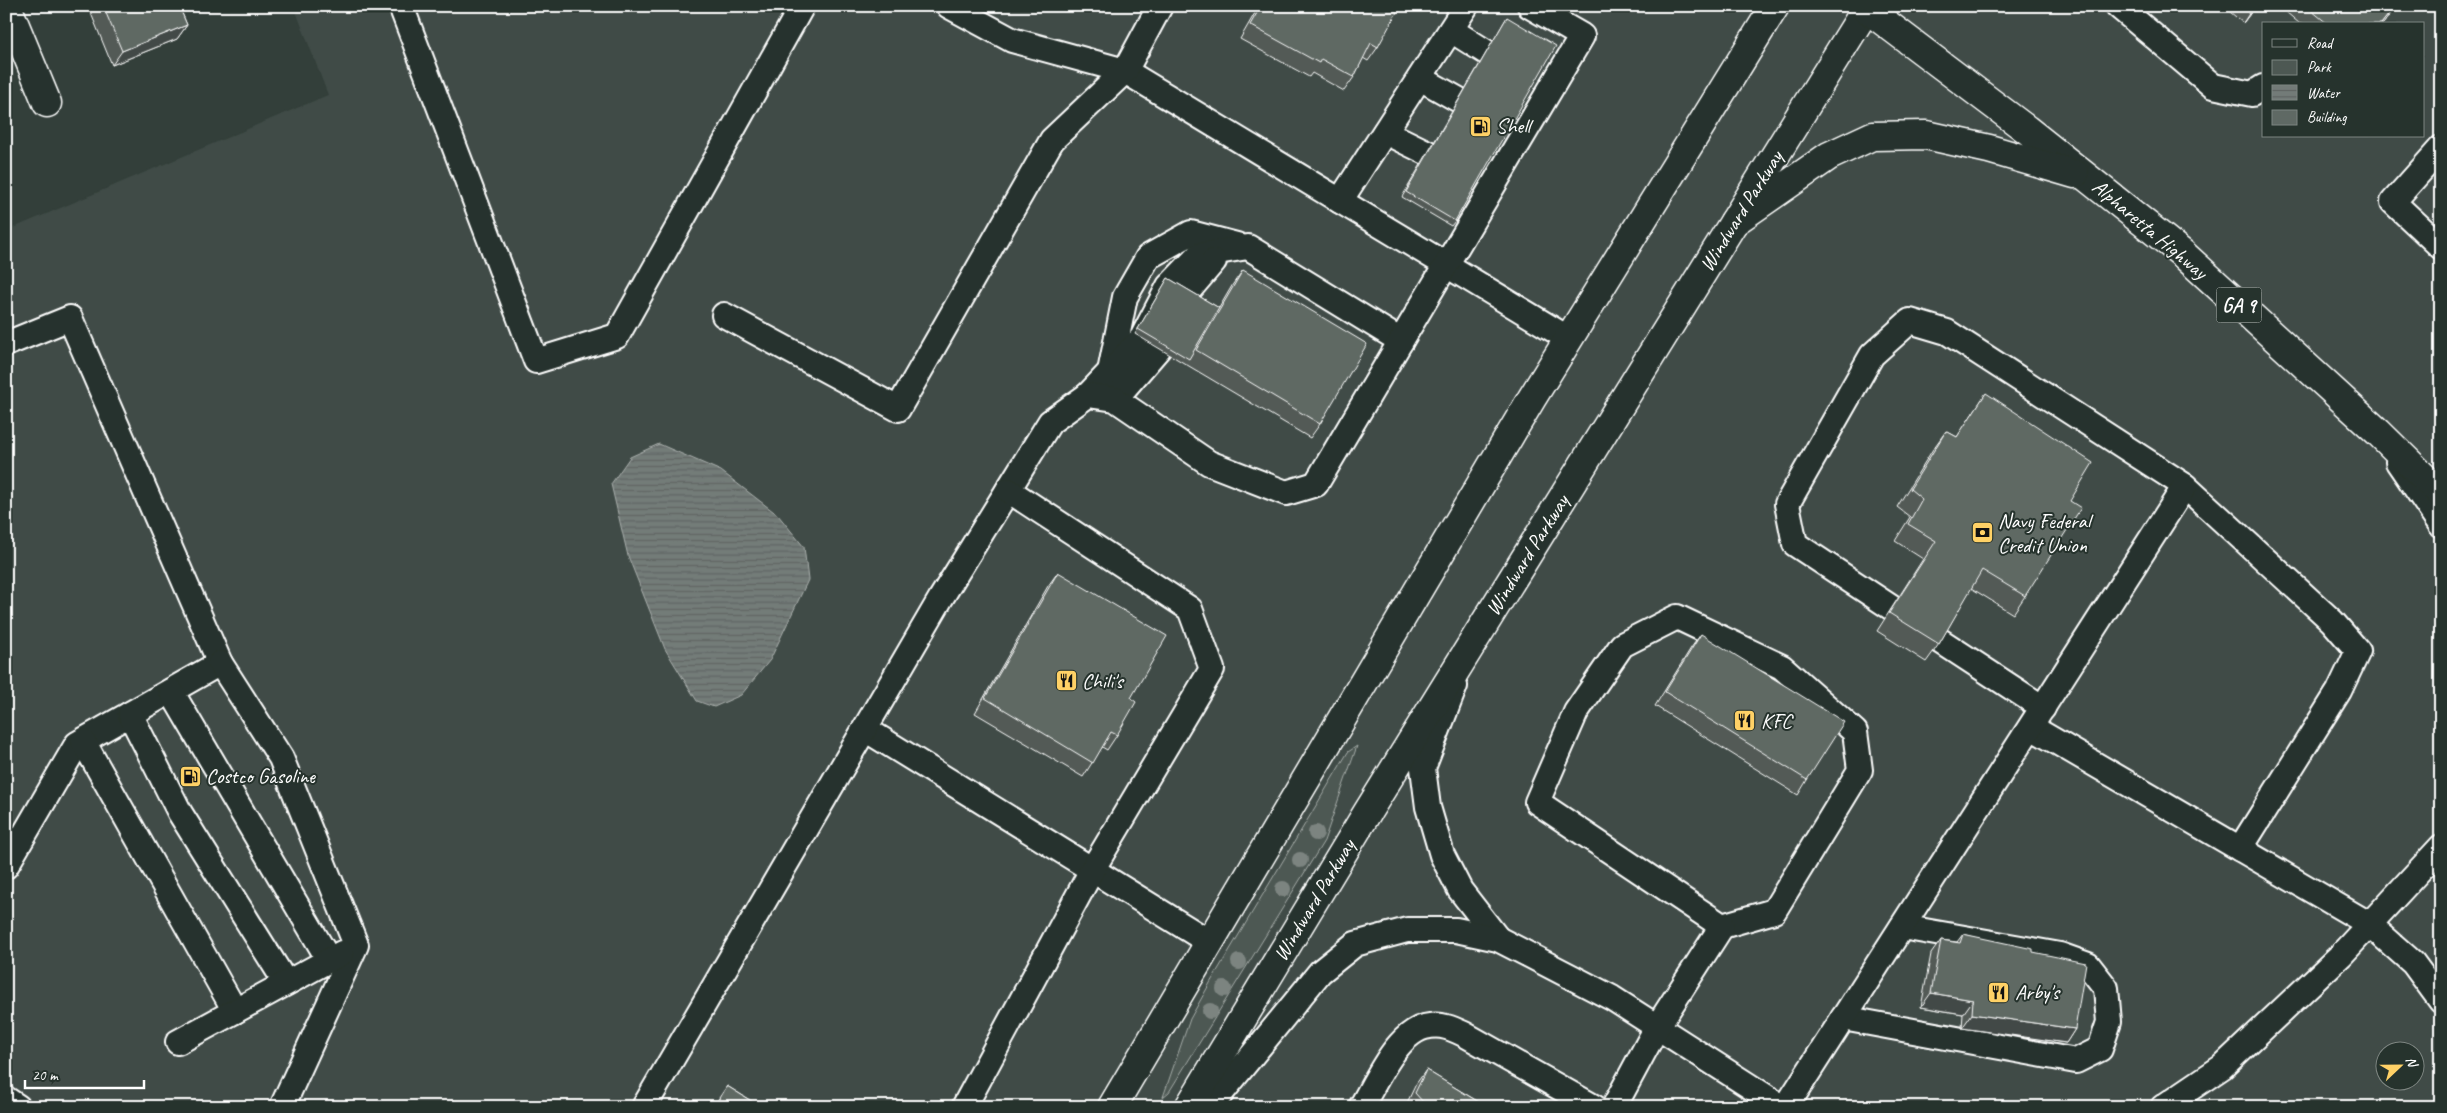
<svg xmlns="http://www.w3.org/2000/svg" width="2447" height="1113" font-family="Caveat,sans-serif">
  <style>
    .built { fill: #404c47; fill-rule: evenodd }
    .green { fill: #4d5853; stroke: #a6aca9 }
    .water { fill: url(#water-rules); stroke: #abb0ae }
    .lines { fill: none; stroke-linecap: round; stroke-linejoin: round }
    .lane-casing { stroke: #fff; stroke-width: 28 }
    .street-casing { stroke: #fff; stroke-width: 31 }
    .secondary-casing { stroke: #fff; stroke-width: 31 }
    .primary-casing { stroke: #fff; stroke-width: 31 }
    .lane { stroke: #26332d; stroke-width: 24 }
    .street { stroke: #26332d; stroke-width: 28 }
    .secondary { stroke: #26332d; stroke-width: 28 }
    .primary { stroke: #26332d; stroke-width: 28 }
    .tree { fill: #7c8480 }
    .wall { fill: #525a56; stroke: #fff }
    .shaded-wall { fill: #424a46; stroke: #fff }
    .building { fill: #5f6964; stroke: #fff }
    .labels { text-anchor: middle; stroke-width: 4; stroke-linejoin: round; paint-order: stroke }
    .shield { fill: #26332d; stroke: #bec2c0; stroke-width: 1 }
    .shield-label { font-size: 20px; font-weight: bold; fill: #fff }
    .poi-label { font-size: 21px; fill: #fff; stroke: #26332d; text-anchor: start }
    .street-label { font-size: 21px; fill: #fff; stroke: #26332d }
  </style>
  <defs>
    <pattern id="water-rules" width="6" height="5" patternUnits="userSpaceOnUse" patternTransform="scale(1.25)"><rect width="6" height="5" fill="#737b78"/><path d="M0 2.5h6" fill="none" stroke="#606462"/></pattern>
  </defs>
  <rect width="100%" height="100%" fill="#333f3a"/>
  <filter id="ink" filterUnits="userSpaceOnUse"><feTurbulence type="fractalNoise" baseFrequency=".02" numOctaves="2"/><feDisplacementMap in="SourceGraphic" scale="10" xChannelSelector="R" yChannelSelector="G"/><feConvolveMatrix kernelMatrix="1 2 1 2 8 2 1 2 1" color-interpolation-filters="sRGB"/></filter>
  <g filter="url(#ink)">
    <path class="built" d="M294,6H2441V1107H6V231L328,95ZM2263,24H2423V136H2263ZM2384,1050H2414V1080H2384Z"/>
    <polygon class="green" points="1357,746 1324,841 1169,1092 1163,1097 1190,1019 1210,983 1348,752"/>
    <polygon class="water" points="659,444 721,471 778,515 804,547 808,580 770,660 741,695 714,707 697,701 665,649 628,556 611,484 630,457"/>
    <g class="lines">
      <defs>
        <g id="lane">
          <polyline points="401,6 536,361 617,336 802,6"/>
          <polyline points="949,6 1012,40 1125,71 1569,339"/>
          <polyline points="2118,6 2213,86 2252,94 2263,87"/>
          <polyline points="1451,30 1486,52"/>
          <polyline points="1420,78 1459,100"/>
          <polyline points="1385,132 1428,153"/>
          <polyline points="2441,148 2393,202 2441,247"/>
          <polyline points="1340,201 1466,6"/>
          <polyline points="724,315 898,409 1052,140 1125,71 1160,6"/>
          <polyline points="6,344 70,318 220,663 77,744 6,866"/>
          <polyline points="1110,372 1125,297 1148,257 1191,233 1237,245"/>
          <polyline points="1088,395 1142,338 1169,286 1199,255 1248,247 1401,341"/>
          <polyline points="1115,399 1159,348 1185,295 1214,261"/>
          <polyline points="2398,462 2441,525"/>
          <polyline points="1892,608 1795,544 1787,504 1872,355 1910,321 1947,332 2185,486 2332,621 2358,651 2339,691 2240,849"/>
          <polygon points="1677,617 1782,667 1855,732 1860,770 1774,911 1722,926 1537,802 1576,712 1622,645"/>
          <polyline points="1939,640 2043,708"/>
          <polyline points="220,663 281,758 356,945 282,1107"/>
          <polyline points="1455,686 1423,768 1428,807 1442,855 1460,890 1498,939"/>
          <polyline points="171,691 329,960"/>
          <polyline points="130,714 180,813 286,983"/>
          <polyline points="2031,727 2369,924 2413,963 2441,1001"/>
          <polyline points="865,729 1209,942"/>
          <polyline points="83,741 235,1011"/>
          <polyline points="1843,1018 2076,1061 2100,1049 2109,1022 2106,988 2088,965 2060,955 1902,927"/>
          <polyline points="178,1042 342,953"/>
          <polyline points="6,1099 18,1107"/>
          <polyline points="644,1107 941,598 1008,490 1050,422 1088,395 1115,399 1209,463 1286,493 1316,484 1582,36 1530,6"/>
          <polyline points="964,1107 1092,870 1212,669 1190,609 1008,490"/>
          <polyline points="1210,1107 1320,972 1355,944 1407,930 1456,930 1498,939 1612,998 1782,1107"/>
          <path d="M1361,1107C1376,1082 1398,1029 1430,1026C1443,1024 1453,1029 1464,1034L1594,1107"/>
          <polyline points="1614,1107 1657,1027 1722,926"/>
          <polyline points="1786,1107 2185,486"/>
          <polyline points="2163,1107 2222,1067 2341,955 2441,847"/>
        </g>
        <polyline id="street" points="7,6 47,103"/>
        <g id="secondary">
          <polyline points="1112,1107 1532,398 1775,6"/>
          <polyline points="1189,1107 1367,813 1868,6"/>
        </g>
        <g id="primary">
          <polyline points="1863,6 2026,129 2183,254 2378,432 2441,494"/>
          <polyline points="1734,222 1829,156 1872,136 1926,135 1989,149 2075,174"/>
        </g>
      </defs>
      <use href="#lane" class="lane-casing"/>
      <use href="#street" class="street-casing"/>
      <use href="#secondary" class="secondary-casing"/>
      <use href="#primary" class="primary-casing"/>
      <use href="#lane" class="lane"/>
      <use href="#street" class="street"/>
      <use href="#secondary" class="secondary"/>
      <use href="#primary" class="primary"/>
    </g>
    <g class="tree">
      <circle cx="1316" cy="833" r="8"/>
      <circle cx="1300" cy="860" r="8"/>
      <circle cx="1283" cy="889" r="8"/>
      <circle cx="1239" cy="962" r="8"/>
      <circle cx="1224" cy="989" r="8"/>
      <circle cx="1210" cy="1011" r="8"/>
    </g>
    <g class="wall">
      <polygon points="88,6 179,6 187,25 177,39 112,65"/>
      <polygon points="1259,6 1392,6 1378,47 1368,61 1363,58 1354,77 1344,91 1312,73 1309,77 1240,39"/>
      <polygon points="2223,6 2256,6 2243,23"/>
      <polygon points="2279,6 2396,6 2383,24 2300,24"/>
      <polygon points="1507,17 1455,221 1451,226 1402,197"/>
      <polygon points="2441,183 2441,190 2438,187"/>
      <polygon points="1243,270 1320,424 1310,438 1135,334 1168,278 1219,308 1233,284"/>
      <polygon points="1986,393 2070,501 2025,596 2013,614 1971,588 1939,644 1926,662 1877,631 1923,559 1895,541 1910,517 1897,507 1933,449 1946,431 1957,437"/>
      <polygon points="1058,572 1131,698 1117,735 1107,750 1102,747 1083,777 975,713 1048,586"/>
      <polygon points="1701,634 1807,780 1798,795 1655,706 1691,648"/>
      <polygon points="1963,934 2033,952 2075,1029 2066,1043 1962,1028 1963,1014 1921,1007 1931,954 1941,940 1957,942"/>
      <polygon points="1426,1070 1487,1107 1405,1107 1416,1084"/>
      <polygon points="727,1086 761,1107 713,1107"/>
    </g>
    <g class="shaded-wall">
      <polygon points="2254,6 2256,6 2243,23"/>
      <polygon points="2395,6 2396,6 2383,24 2381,24"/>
      <polygon points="187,25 177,39 112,65 122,51"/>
      <polygon points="1931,993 1973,1000 1963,1014 1921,1007"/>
      <polygon points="1972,1014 2075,1029 2066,1043 1962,1028"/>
    </g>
    <g class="building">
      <polygon points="103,6 179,6 187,25 122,51"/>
      <polygon points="1261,6 1392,6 1391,8 1397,12 1378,47 1371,43 1354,77 1321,59 1319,63 1250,25"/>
      <polygon points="2306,6 2395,6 2381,24 2328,24"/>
      <polygon points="1507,17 1556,46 1455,221 1406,192"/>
      <polygon points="1243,270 1367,344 1320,424 1196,350"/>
      <polygon points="1168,278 1219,308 1189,359 1138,329"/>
      <polygon points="1986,393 2093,463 2070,501 2081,508 2025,596 1982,570 1939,644 1889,613 1936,541 1908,524 1922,499 1910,489 1946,431 1957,437"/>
      <polygon points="1058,572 1167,636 1131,698 1136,702 1117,735 1111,732 1093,763 985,698"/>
      <polygon points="1701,634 1844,722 1807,780 1665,692"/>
      <polygon points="1963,934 2033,949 2033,952 2086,963 2075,1029 1972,1014 1973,1000 1931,993 1941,940 1960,943"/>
      <polygon points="1426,1070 1487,1107 1420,1107 1423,1102 1415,1093"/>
      <polygon points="727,1086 761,1107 715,1107"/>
    </g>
  </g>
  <defs>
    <symbol id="fuel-square" viewBox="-11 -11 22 22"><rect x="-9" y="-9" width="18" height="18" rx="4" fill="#ffd166" stroke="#26332d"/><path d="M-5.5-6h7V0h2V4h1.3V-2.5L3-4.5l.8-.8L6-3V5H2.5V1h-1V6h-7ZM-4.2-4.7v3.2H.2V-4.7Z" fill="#111"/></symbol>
    <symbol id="bank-square" viewBox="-11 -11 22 22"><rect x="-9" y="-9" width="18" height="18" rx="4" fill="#ffd166" stroke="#26332d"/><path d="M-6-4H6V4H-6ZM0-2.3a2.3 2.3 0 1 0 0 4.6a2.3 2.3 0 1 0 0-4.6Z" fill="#111"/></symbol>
    <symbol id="restaurant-square" viewBox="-11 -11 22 22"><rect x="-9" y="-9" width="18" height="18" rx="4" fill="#ffd166" stroke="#26332d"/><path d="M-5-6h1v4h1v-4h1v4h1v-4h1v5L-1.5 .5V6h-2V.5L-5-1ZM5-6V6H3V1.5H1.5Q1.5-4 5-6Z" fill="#111"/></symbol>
  </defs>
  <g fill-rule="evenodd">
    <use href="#fuel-square" x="1468" y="114" width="25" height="25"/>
    <use href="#bank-square" x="1970" y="520" width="25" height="25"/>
    <use href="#restaurant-square" x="1054" y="668" width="25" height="25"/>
    <use href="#restaurant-square" x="1732" y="708" width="25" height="25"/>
    <use href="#fuel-square" x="178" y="764" width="25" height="25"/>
    <use href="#restaurant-square" x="1986" y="980" width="25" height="25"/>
  </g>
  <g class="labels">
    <rect class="shield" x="2216.5" y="287.5" width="45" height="35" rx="4"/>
    <g class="shield-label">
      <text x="2239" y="312">GA 9</text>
    </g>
    <g class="poi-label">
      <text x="1496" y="133">Shell</text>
      <text x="1998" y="528">Navy Federal<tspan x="1998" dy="24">Credit Union</tspan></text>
      <text x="1082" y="688">Chili's</text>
      <text x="1761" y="728">KFC</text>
      <text x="206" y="783">Costco Gasoline</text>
      <text x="2015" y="999">Arby's</text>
    </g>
    <g class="street-label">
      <text transform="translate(1741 211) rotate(-58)" y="7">Windward Parkway</text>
      <text transform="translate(2150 229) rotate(40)" y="7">Alpharetta Highway</text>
      <text transform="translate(1527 555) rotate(-58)" y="7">Windward Parkway</text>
      <text transform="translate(1314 900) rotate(-59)" y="7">Windward Parkway</text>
    </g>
  </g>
  <rect width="2447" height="1113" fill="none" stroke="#26332d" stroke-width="25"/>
  <rect x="12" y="12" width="2422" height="1088" fill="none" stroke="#fff" stroke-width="2" filter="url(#ink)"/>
  <rect x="2262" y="22" width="162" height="115" fill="#26332d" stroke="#7d8581"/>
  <rect x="2272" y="39" width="25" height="8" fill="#26332d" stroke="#7d8581"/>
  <text x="2307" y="48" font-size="15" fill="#ffffff">Road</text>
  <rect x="2272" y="60" width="25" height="15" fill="#4d5853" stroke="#7d8581"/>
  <text x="2307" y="72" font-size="15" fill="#ffffff">Park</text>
  <rect x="2272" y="85" width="25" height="15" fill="url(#water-rules)" stroke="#7d8581"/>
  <text x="2307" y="98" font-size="15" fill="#ffffff">Water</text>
  <rect x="2272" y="110" width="25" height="15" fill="#5f6964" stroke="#7d8581"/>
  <text x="2307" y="122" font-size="15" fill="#ffffff">Building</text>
  <g transform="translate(2400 1066) rotate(68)"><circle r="24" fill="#26332d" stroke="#7d8581"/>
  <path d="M0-4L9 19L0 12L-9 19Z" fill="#ffd166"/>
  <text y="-8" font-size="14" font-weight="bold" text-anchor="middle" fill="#ffffff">N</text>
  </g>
  <path d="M25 1080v8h119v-8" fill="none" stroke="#ffffff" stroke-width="2.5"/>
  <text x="32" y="1080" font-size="15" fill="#ffffff" stroke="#26332d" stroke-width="4" paint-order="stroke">20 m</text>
</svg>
